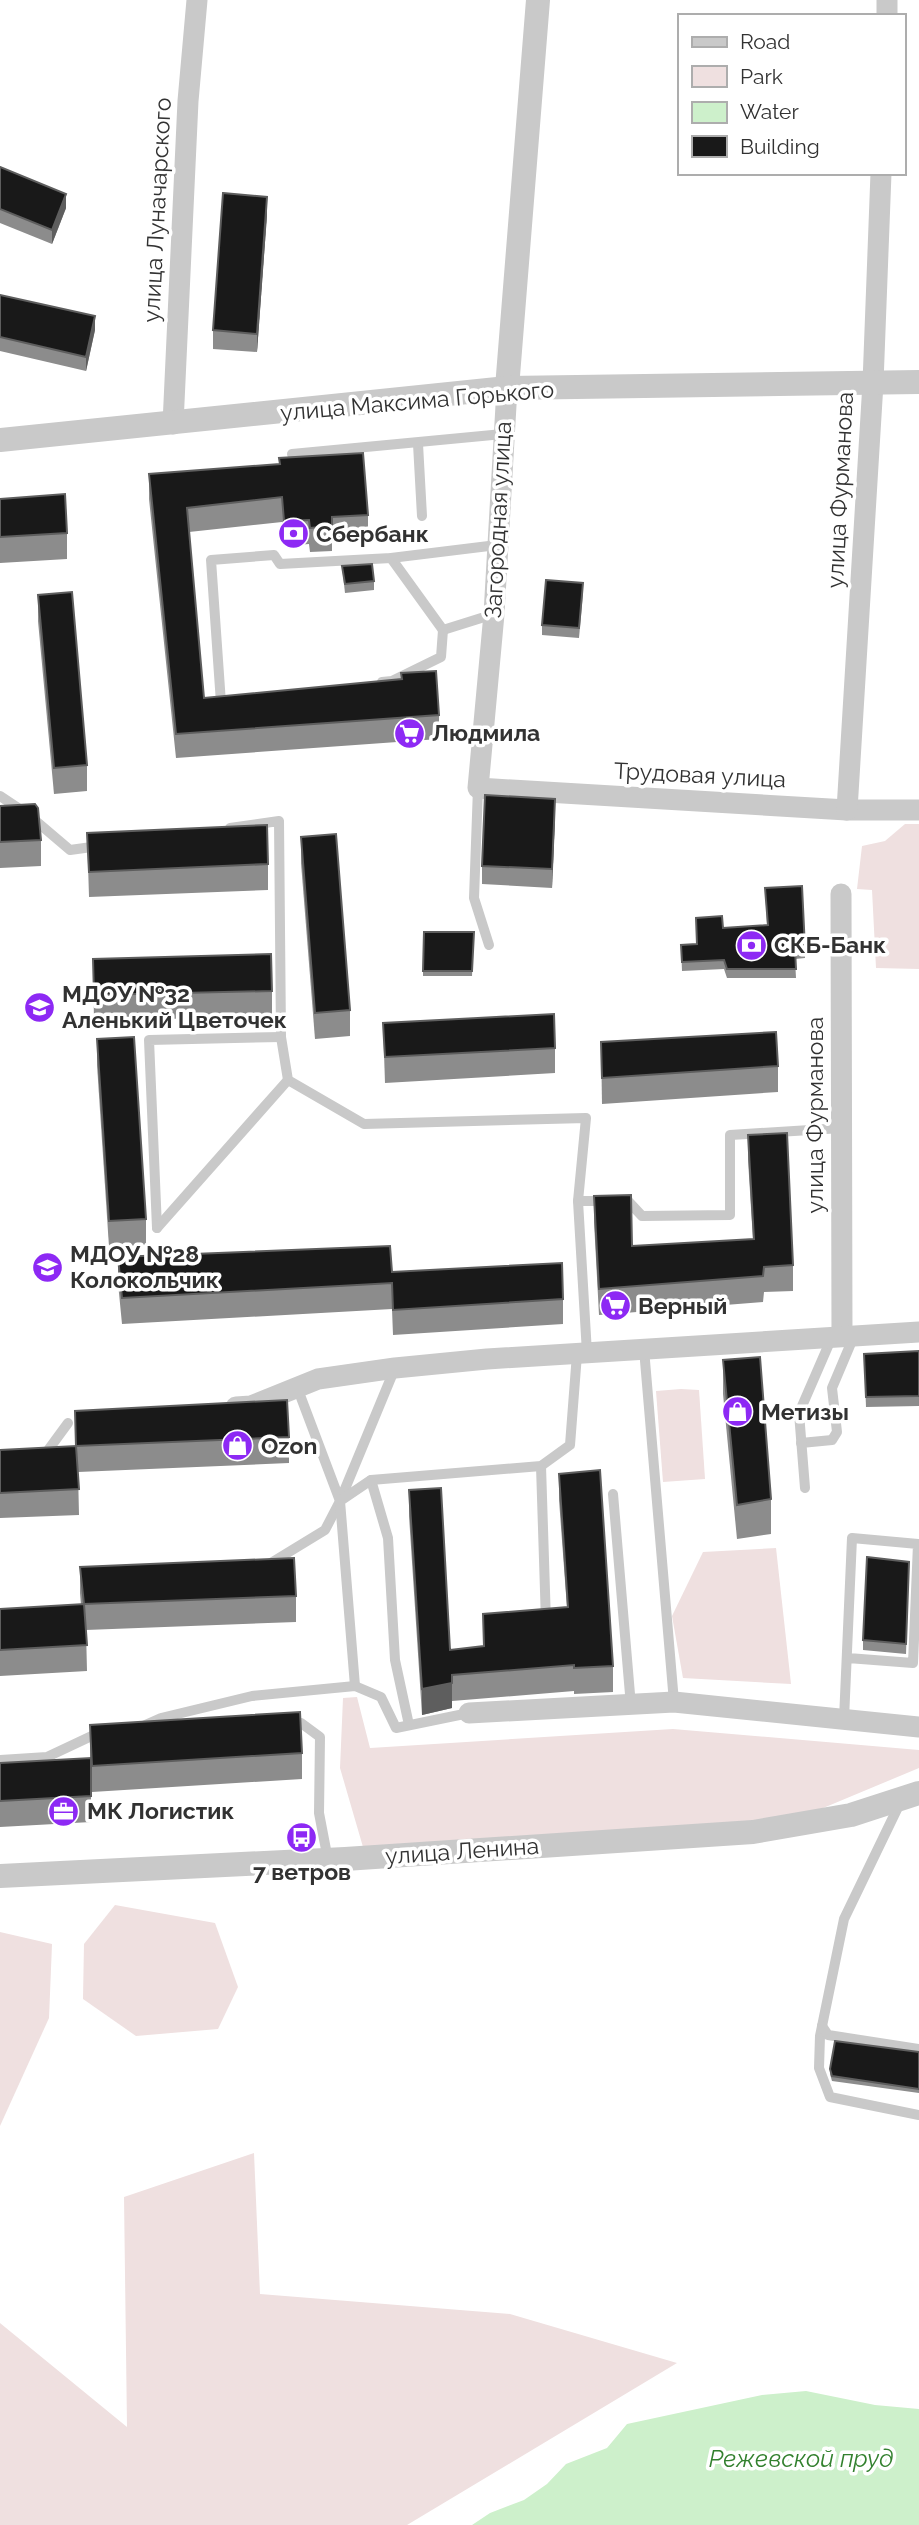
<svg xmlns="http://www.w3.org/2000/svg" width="919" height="2525" font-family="Raleway,sans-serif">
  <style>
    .green { fill: #efe0e0 }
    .water { fill: #cdf0cb }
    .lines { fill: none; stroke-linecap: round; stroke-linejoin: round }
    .service { stroke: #c9c9c9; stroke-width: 10 }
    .minor { stroke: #c9c9c9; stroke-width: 21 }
    .tertiary { stroke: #c9c9c9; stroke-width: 24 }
    .wall { fill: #8c8c8c }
    .shaded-wall { fill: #5e5e5e }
    .building { fill: #191919; stroke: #5e5e5e; stroke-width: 2 }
    .labels { text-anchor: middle; stroke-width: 7; stroke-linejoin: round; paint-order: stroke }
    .street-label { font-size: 23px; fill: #323232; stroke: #fff }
    .poi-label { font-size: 23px; font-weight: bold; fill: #323232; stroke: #fff; text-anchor: start }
    .water-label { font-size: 24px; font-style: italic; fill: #33812f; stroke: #fff }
  </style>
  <rect width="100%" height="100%" fill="#fff"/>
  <g class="green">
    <polygon points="905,824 919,824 919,969 876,968 872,890 857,889 862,846 885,841"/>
    <polygon points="681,1389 699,1390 705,1479 663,1482 656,1391"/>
    <polygon points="776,1548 791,1684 683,1678 672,1616 703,1552"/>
    <polygon points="357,1697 370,1748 673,1729 919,1750 919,1768 816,1811 767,1822 363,1847 340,1768 343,1698"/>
    <polygon points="115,1905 215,1923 238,1987 218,2029 136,2036 83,1999 84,1944"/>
    <polygon points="0,1932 52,1944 49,2018 0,2126"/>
    <polygon points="254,2153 260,2294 510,2314 677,2363 407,2525 0,2525 0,2323 127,2427 124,2197"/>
  </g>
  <polygon class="water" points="806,2391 875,2405 919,2409 919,2525 472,2525 490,2513 524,2500 547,2484 566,2464 607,2448 627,2424 762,2395"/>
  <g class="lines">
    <g class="service">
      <polyline points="418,444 422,516"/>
      <polyline points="292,454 503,434"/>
      <polyline points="391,558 443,630 494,614"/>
      <polyline points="382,682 392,681 441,657 443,630"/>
      <polyline points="227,702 221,703 211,560 274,555 280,564 391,558 497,545"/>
      <polyline points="478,788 474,898 489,945"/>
      <polyline points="0,796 24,812"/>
      <polyline points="30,816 70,850 99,846"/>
      <polyline points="230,828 279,821 281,1037 288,1080 364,1124 586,1118 578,1201 587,1353"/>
      <polyline points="578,1201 628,1201 642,1216 730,1215 730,1135 842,1128"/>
      <polyline points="157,1228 149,1040 281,1037"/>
      <polyline points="157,1228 288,1080"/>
      <polyline points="644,1349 674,1702"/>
      <polyline points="297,1387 340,1501 395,1368"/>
      <polyline points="801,1443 832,1440 837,1432 832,1388 854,1336"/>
      <polyline points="41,1453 46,1453 68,1423"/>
      <polyline points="541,1466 546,1622"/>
      <polyline points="371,1480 388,1538 395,1660 409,1725"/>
      <polyline points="805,1488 799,1413 832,1337"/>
      <polyline points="613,1494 631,1706"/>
      <polyline points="266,1566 325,1530 339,1503"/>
      <polyline points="355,1686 340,1501 371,1480 541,1466 570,1445 577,1354"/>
      <polyline points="844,1719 852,1538 918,1544 913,1663 848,1658"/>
      <polyline points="286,1725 301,1723 320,1737 319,1813 328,1860"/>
      <polyline points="143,1726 161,1718 252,1696 355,1686 381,1697 396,1728 469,1713"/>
      <polyline points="0,1760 47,1757 98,1733"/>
      <polyline points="901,1801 844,1919 820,2036 819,2068 830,2097 919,2115"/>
      <polyline points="822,2026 828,2035 919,2049"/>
    </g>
    <g class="minor">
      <polyline points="887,16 887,0"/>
      <polyline points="507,388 494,614 478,788 847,810 919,810"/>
      <polyline points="173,424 188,101 197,0"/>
      <polyline points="847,810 873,383 881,173"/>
      <polyline points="841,894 842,1336"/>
      <polyline points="236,1407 251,1406 318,1379 395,1368 487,1359 919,1332"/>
      <polyline points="469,1713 674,1702 919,1727"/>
    </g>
    <g class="tertiary">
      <polyline points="507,388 538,0"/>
      <polyline points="0,440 507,388 919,382"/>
      <polyline points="0,1876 345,1859 753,1832 851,1815 919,1793"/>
    </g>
  </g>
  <g class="wall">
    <polygon points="0,167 66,208 52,244 0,223"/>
    <polygon points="267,215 257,352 213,349 213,330"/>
    <polygon points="0,295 95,330 86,371 0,351"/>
    <polygon points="279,464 368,515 368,539 332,541 332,551 310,552 309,544 284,546 282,522 189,532 204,698 401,680 401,673 439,715 439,739 176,758 149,499 149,474"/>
    <polygon points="0,499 67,533 67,559 0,563"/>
    <polygon points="342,566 374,581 374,590 345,593"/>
    <polygon points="583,593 579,638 542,635 542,625"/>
    <polygon points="38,595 87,765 87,791 54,794 38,621"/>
    <polygon points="0,806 41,840 41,866 0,868"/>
    <polygon points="555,817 552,888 482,884 482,866"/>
    <polygon points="87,833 268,864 268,890 89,897"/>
    <polygon points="301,837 350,1010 350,1036 315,1039 301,863"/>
    <polygon points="765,888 805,949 805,958 795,959 796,978 727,978 724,969 682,971 681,945 697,944 723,928 767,925"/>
    <polygon points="474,932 472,976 423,976 423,971"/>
    <polygon points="93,959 272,991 272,1016 94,1021"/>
    <polygon points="383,1023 555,1048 555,1073 385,1083"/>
    <polygon points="97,1039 146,1219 146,1245 109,1247 97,1065"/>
    <polygon points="601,1042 778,1066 778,1092 602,1104"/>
    <polygon points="748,1135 793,1265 793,1291 764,1292 763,1302 599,1315 594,1222 594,1196 632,1246 753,1240 748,1160"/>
    <polygon points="118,1257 392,1272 563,1299 563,1324 393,1335 392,1309 122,1324 118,1283"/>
    <polygon points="919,1351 919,1406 866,1407 864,1354"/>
    <polygon points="723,1360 771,1499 771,1534 737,1539 723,1394"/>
    <polygon points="75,1411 289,1437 289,1463 78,1472 79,1515 0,1518 0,1450 76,1446"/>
    <polygon points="559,1474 613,1666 613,1692 574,1694 574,1691 452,1701 452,1708 422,1715 409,1516 409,1490 450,1650 483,1646 483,1614 567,1608 559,1500"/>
    <polygon points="909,1562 906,1654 863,1650 863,1640"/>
    <polygon points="80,1567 296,1596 296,1622 86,1630 87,1671 0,1676 0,1609 81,1605 80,1593"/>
    <polygon points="90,1725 302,1753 302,1779 92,1792 91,1784 91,1822 0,1827 0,1763 90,1758"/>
    <polygon points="919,2052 919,2093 832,2081 830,2074 830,2069"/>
  </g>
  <g class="shaded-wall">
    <polygon points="66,194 66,208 52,244 52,230"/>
    <polygon points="267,197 267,215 257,352 257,334"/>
    <polygon points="95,316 95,330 86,371 86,357"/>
    <polygon points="555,799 555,817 552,888 552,869"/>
    <polygon points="452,1683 452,1708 422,1715 422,1689"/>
  </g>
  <g class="building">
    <polygon points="0,167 66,194 52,230 0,209"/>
    <polygon points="223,193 267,197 257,334 213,330"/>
    <polygon points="0,295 95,316 86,357 0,337"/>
    <polygon points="363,453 368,515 332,517 332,526 310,528 309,520 284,521 282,497 187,508 204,698 402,679 401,673 436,671 439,715 176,734 149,474 280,464 279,458"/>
    <polygon points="65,494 67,533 0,537 0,499"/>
    <polygon points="372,564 374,581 345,584 342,566"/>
    <polygon points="546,580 583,583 579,628 542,625"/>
    <polygon points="72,592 87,765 54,768 38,595"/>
    <polygon points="485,795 555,799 552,869 482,866"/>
    <polygon points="35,804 38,808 41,840 0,842 0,806"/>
    <polygon points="267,825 268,864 89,872 87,833"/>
    <polygon points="336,834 350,1010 315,1013 301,837"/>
    <polygon points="802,886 805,949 795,949 796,969 727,969 724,960 682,962 681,945 697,944 696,918 722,916 723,928 768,925 765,888"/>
    <polygon points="424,932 474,932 472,971 423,971"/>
    <polygon points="271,954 272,991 94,995 93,959"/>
    <polygon points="554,1014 555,1048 385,1057 383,1023"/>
    <polygon points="776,1032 778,1066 602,1078 601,1042"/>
    <polygon points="134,1037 146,1219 109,1221 97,1039"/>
    <polygon points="787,1133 793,1265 764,1267 763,1276 599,1289 594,1196 631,1195 632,1246 754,1239 748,1135"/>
    <polygon points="390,1246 392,1272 562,1263 563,1299 393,1310 392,1283 122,1298 118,1257"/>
    <polygon points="919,1351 919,1396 866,1397 864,1354"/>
    <polygon points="760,1357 771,1499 737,1505 723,1360"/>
    <polygon points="287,1400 289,1437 76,1446 75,1411"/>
    <polygon points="76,1446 79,1489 0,1493 0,1450"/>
    <polygon points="600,1470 613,1666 574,1668 574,1665 452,1675 452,1683 422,1689 409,1490 441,1488 450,1650 484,1646 483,1614 568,1607 559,1474"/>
    <polygon points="867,1557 909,1562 906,1644 863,1640"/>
    <polygon points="294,1558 296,1596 84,1604 80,1567"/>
    <polygon points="84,1604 87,1645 0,1650 0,1609"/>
    <polygon points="300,1712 302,1753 92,1766 90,1725"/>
    <polygon points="91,1758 91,1796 0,1801 0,1763"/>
    <polygon points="835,2041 919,2052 919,2089 832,2076 830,2069"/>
  </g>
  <defs>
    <symbol id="bank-disc" viewBox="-11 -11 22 22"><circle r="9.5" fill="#8d29f4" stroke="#fff"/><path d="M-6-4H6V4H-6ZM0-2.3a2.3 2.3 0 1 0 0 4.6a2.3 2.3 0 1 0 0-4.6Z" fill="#fff"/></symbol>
    <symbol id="supermarket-disc" viewBox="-11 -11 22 22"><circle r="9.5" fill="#8d29f4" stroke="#fff"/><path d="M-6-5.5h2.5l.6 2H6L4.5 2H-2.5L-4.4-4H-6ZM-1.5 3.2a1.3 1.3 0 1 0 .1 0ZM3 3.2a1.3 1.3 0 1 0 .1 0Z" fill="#fff"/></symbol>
    <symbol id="school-disc" viewBox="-11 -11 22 22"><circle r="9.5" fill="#8d29f4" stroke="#fff"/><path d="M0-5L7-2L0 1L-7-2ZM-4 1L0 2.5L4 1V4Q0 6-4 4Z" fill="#fff"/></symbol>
    <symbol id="shop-disc" viewBox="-11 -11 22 22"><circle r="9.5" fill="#8d29f4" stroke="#fff"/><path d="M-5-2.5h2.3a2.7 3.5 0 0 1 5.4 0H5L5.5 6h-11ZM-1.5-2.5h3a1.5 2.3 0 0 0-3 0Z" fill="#fff"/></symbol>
    <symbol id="office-disc" viewBox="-11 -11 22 22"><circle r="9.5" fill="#8d29f4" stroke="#fff"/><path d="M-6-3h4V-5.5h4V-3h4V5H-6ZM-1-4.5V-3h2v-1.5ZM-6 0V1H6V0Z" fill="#fff"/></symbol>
    <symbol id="bus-disc" viewBox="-11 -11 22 22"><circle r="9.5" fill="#8d29f4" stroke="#fff"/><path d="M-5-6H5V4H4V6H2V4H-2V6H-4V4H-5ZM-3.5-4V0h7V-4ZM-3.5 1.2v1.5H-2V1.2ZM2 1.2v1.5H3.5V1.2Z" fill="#fff"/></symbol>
  </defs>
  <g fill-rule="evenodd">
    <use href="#bank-disc" x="276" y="516" width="35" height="35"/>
    <use href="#supermarket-disc" x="392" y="716" width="35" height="35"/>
    <use href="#bank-disc" x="734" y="928" width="35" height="35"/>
    <use href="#school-disc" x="22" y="990" width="35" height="35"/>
    <use href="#school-disc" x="30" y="1250" width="35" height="35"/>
    <use href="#supermarket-disc" x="598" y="1288" width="35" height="35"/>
    <use href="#shop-disc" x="720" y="1394" width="35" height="35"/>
    <use href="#shop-disc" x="220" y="1428" width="35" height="35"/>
    <use href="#office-disc" x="46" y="1794" width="35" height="35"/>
    <use href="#bus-disc" x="284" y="1820" width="35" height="35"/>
  </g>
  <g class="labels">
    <g class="street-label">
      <text transform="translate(157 210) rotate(-87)" y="8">улица Луначарского</text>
      <text transform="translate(417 401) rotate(-5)" y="8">улица Максима Горького</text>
      <text transform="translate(840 490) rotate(-87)" y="8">улица Фурманова</text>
      <text transform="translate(498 520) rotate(-87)" y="8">Загородная улица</text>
      <text transform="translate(700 775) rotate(3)" y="8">Трудовая улица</text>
      <text transform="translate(815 1115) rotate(-90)" y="8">улица Фурманова</text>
      <text transform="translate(462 1851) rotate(-4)" y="8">улица Ленина</text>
    </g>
    <g class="poi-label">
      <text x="316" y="542">Сбербанк</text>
      <text x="432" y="741">Людмила</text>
      <text x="774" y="953">СКБ-Банк</text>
      <text x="62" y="1002">МДОУ №32<tspan x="62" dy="26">Аленький Цветочек</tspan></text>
      <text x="70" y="1262">МДОУ №28<tspan x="70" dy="26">Колокольчик</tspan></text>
      <text x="638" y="1314">Верный</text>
      <text x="761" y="1420">Метизы</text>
      <text x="261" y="1454">Ozon</text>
      <text x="87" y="1819">МК Логистик</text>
      <text x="302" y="1880" text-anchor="middle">7 ветров</text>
    </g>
    <g class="water-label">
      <text x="801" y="2467">Режевской пруд</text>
    </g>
  </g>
  <rect x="678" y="14" width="228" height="161" fill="#ffffff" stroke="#adadad" stroke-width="2"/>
  <rect x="692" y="37" width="35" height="10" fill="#c9c9c9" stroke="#adadad" stroke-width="2"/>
  <text x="740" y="49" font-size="21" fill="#323232">Road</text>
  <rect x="692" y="66" width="35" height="21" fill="#efe0e0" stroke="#adadad" stroke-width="2"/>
  <text x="740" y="84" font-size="21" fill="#323232">Park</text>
  <rect x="692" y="102" width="35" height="21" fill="#cdf0cb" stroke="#adadad" stroke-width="2"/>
  <text x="740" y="119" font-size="21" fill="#323232">Water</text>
  <rect x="692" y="136" width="35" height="21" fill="#191919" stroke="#adadad" stroke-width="2"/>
  <text x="740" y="154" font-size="21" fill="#323232">Building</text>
</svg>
